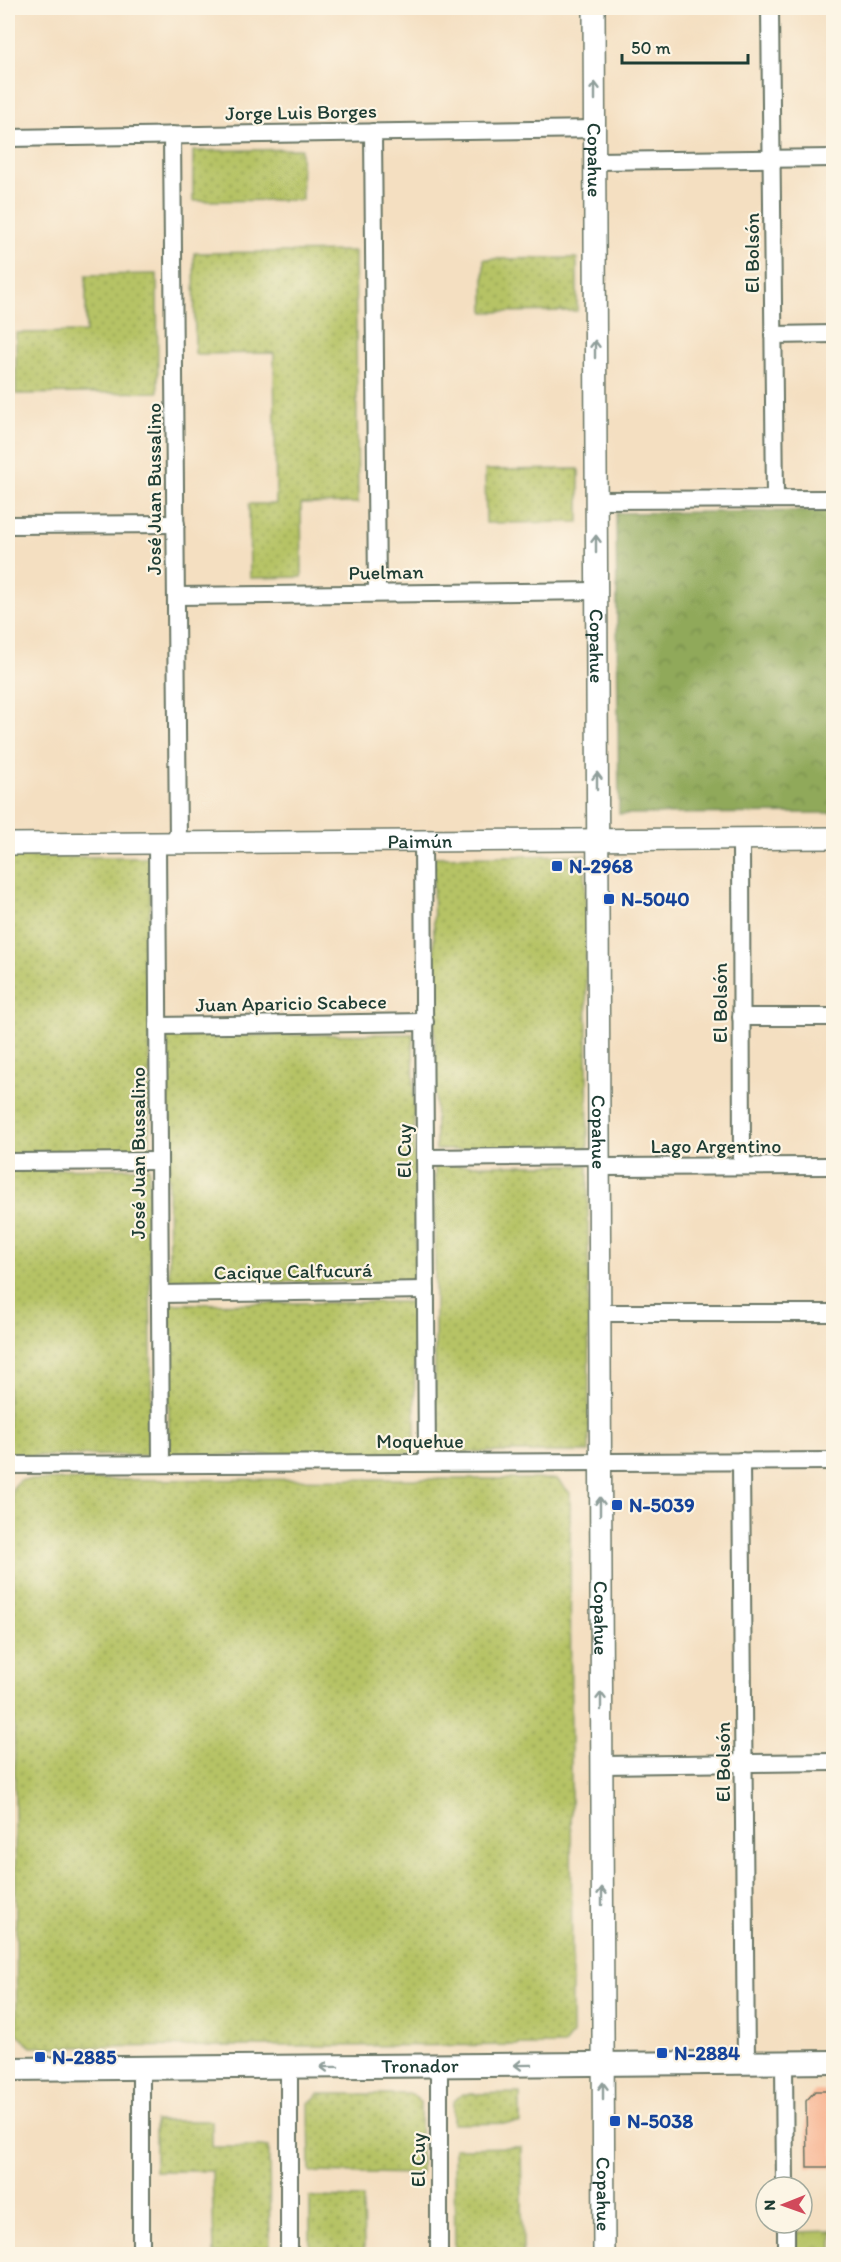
<svg xmlns="http://www.w3.org/2000/svg" width="841" height="2262" font-family="Itim,sans-serif">
  <style>
    .grass { fill: url(#grass-dots); stroke: #6a804c; stroke-width: 1.5 }
    .forest { fill: url(#forest-crowns); stroke: #587347; stroke-width: 1.5 }
    .park { fill: url(#park-crowns); stroke: #6a804c; stroke-width: 1.5 }
    .building { fill: #f7ad89 }
    .lines { fill: none; stroke-linecap: round; stroke-linejoin: round }
    .minor-casing { stroke: #6a7665; stroke-width: 20 }
    .tertiary-casing { stroke: #6a7665; stroke-width: 24 }
    .secondary-casing { stroke: #6a7665; stroke-width: 26 }
    .minor { stroke: #fff; stroke-width: 16 }
    .tertiary { stroke: #fff; stroke-width: 21 }
    .secondary { stroke: #fff; stroke-width: 22 }
    .oneway { stroke: #8f9e9a }
    .transit-dot { fill: #1a4fb4; stroke: #fcf5e5; stroke-width: 2 }
    .labels { text-anchor: middle; stroke-width: 4.5; stroke-linejoin: round; paint-order: stroke }
    .street-label { font-size: 20px; fill: #1f3d34; stroke: #fcf5e5 }
    .transit-label { font-size: 20px; font-weight: bold; fill: #164399; stroke: #fcf5e5; text-anchor: start }
  </style>
  <defs>
    <pattern id="grass-dots" width="8" height="8" patternUnits="userSpaceOnUse" patternTransform="scale(1.5)"><rect width="8" height="8" fill="#b6c365"/><path d="M2 2h.1M6 6h.1" fill="none" stroke="#93a054" stroke-width="1.8" stroke-linecap="round"/></pattern>
    <pattern id="forest-crowns" width="20" height="18" patternUnits="userSpaceOnUse" patternTransform="scale(1.5)"><rect width="20" height="18" fill="#90a95a"/><path d="M2 6a3 3 0 1 1 6 0M12 15a3 3 0 1 1 6 0" fill="none" stroke="#758b4b"/></pattern>
    <pattern id="park-crowns" width="20" height="18" patternUnits="userSpaceOnUse" patternTransform="scale(1.5)"><rect width="20" height="18" fill="#b6c365"/><path d="M2 6a3 3 0 1 1 6 0M12 15a3 3 0 1 1 6 0" fill="none" stroke="#93a054"/></pattern>
  </defs>
  <rect width="100%" height="100%" fill="#fcf5e5"/>
  <filter id="ink" filterUnits="userSpaceOnUse"><feTurbulence type="fractalNoise" baseFrequency=".0167" numOctaves="2"/><feDisplacementMap in="SourceGraphic" scale="12" xChannelSelector="R" yChannelSelector="G"/><feConvolveMatrix kernelMatrix="1 2 1 2 8 2 1 2 1" color-interpolation-filters="sRGB"/></filter>
  <filter id="wash" filterUnits="userSpaceOnUse"><feTurbulence type="fractalNoise" baseFrequency=".008" numOctaves="4" result="noise"/><feDisplacementMap in="SourceGraphic" scale="24" xChannelSelector="R" yChannelSelector="G"/><feGaussianBlur stdDeviation="1.35" result="paint"/><feColorMatrix in="noise" values="0 0 0 0 0 0 0 0 0 0 0 0 0 0 0 0 0 1.4 0 .05"/><feComposite in="paint" operator="in"/></filter>
  <g filter="url(#wash)">
    <rect width="100%" height="100%" fill="#f4dfc1"/>
    <g class="grass">
      <polygon points="301,149 302,200 193,201 193,151"/>
      <polygon points="355,251 358,503 301,504 302,577 250,578 249,504 276,504 274,353 195,354 194,253"/>
      <polygon points="577,258 577,311 484,312 484,259"/>
      <polygon points="157,274 158,392 16,394 16,333 86,332 86,275"/>
      <polygon points="579,469 579,522 486,523 485,470"/>
      <polygon points="585,855 588,1148 436,1150 433,857"/>
      <polygon points="8,857 150,857 150,1155 8,1154"/>
      <polygon points="413,1034 416,1281 169,1283 167,1036"/>
      <polygon points="435,1165 588,1165 589,1452 435,1452"/>
      <polygon points="149,1168 152,1455 8,1456 8,1169"/>
      <polygon points="414,1302 415,1453 169,1456 168,1304"/>
      <polygon points="557,1479 570,1493 572,2035 564,2045 31,2047 17,2033 12,1489 20,1480"/>
      <polygon points="520,2093 520,2123 453,2124 453,2102 462,2094"/>
      <polygon points="319,2094 412,2094 420,2102 421,2174 310,2172 309,2103"/>
      <polygon points="155,2121 212,2121 212,2147 269,2147 270,2254 214,2254 212,2171 155,2171"/>
      <polygon points="521,2147 523,2254 455,2254 454,2148"/>
      <polygon points="310,2197 363,2198 364,2254 310,2254"/>
    </g>
    <polygon class="forest" points="833,511 833,813 619,814 616,513"/>
    <polygon class="park" points="833,2231 833,2254 797,2254 797,2232"/>
    <g id="blocks">
      <polygon class="building" points="815,2091 834,2091 834,2167 807,2167 806,2101"/>
    </g>
  </g>
  <g filter="url(#ink)">
    <use href="#blocks" fill-opacity="0" stroke="#6a7665" stroke-width="1.5"/>
    <g class="lines">
      <defs>
        <g id="minor">
          <polyline points="770,8 775,499"/>
          <polyline points="373,132 377,593"/>
          <polyline points="172,135 178,843"/>
          <polyline points="8,138 595,129"/>
          <polyline points="595,161 834,158"/>
          <polyline points="773,335 834,334"/>
          <polyline points="596,500 834,499"/>
          <polyline points="8,525 176,524"/>
          <polyline points="176,596 596,591"/>
          <polyline points="741,839 742,1166"/>
          <polyline points="423,841 427,1462"/>
          <polyline points="157,843 161,1463"/>
          <polyline points="741,1017 834,1017"/>
          <polyline points="158,1026 425,1022"/>
          <polyline points="425,1158 598,1156"/>
          <polyline points="8,1162 159,1161"/>
          <polyline points="599,1167 834,1166"/>
          <polyline points="160,1294 426,1290"/>
          <polyline points="599,1313 834,1313"/>
          <polyline points="741,1461 746,2063"/>
          <polyline points="8,1465 834,1461"/>
          <polyline points="602,1765 834,1762"/>
          <polyline points="784,2062 785,2187"/>
          <polyline points="439,2066 439,2254"/>
          <polyline points="289,2067 289,2254"/>
          <polyline points="141,2068 141,2254"/>
          <polyline points="786,2223 786,2254"/>
        </g>
        <g id="tertiary">
          <path id="s1" d="M594,8L604,2254"/>
          <path id="s2" d="M8,844L834,838"/>
        </g>
        <g id="secondary">
          <path id="s3" d="M8,2069L834,2062"/>
        </g>
      </defs>
      <use href="#minor" class="minor-casing"/>
      <use href="#tertiary" class="tertiary-casing"/>
      <use href="#secondary" class="secondary-casing"/>
      <use href="#minor" class="minor"/>
      <use href="#tertiary" class="tertiary"/>
      <use href="#secondary" class="secondary"/>
    </g>
    <defs><path id="oneway-shaft" d="M-6 0H5M1.5-3L5.5 0L1.5 3" fill="none" stroke-width="1.6" stroke-linecap="round" stroke-linejoin="round" transform="scale(1.5)"/></defs>
    <g class="oneway">
      <use href="#oneway-shaft" transform="translate(595 91) rotate(-90)"/>
      <use href="#oneway-shaft" transform="translate(595 349) rotate(-90)"/>
      <use href="#oneway-shaft" transform="translate(596 544) rotate(-90)"/>
      <use href="#oneway-shaft" transform="translate(597 781) rotate(-90)"/>
      <use href="#oneway-shaft" transform="translate(600 1506) rotate(-90)"/>
      <use href="#oneway-shaft" transform="translate(601 1701) rotate(-90)"/>
      <use href="#oneway-shaft" transform="translate(602 1896) rotate(-90)"/>
      <use href="#oneway-shaft" transform="translate(523 2065) rotate(179)"/>
      <use href="#oneway-shaft" transform="translate(329 2067) rotate(179)"/>
      <use href="#oneway-shaft" transform="translate(603 2091) rotate(-90)"/>
    </g>
  </g>
  <g class="transit-dot">
    <rect x="551" y="860" width="12" height="12" rx="3"/>
    <rect x="603" y="893" width="12" height="12" rx="3"/>
    <rect x="611" y="1499" width="12" height="12" rx="3"/>
    <rect x="656" y="2047" width="12" height="12" rx="3"/>
    <rect x="34" y="2051" width="12" height="12" rx="3"/>
    <rect x="609" y="2115" width="12" height="12" rx="3"/>
  </g>
  <g class="labels">
    <g class="street-label">
      <text transform="translate(301 112) rotate(-1)" y="7">Jorge Luis Borges</text>
      <text dy="7" stroke="none"><textPath href="#s1" startOffset="152">Copahue</textPath></text>
      <text transform="translate(752 253) rotate(-90)" y="7">El Bolsón</text>
      <text transform="translate(154 489) rotate(-90)" y="7">José Juan Bussalino</text>
      <text transform="translate(386 572) rotate(-1)" y="7">Puelman</text>
      <text dy="7" stroke="none"><textPath href="#s1" startOffset="638">Copahue</textPath></text>
      <text dy="7" stroke="none"><textPath href="#s2" startOffset="412">Paimún</textPath></text>
      <text transform="translate(291 1003) rotate(-1)" y="7">Juan Aparicio Scabece</text>
      <text transform="translate(720 1003) rotate(-90)" y="7">El Bolsón</text>
      <text dy="7" stroke="none"><textPath href="#s1" startOffset="1124">Copahue</textPath></text>
      <text x="716" y="1153">Lago Argentino</text>
      <text transform="translate(404 1151) rotate(-90)" y="7">El Cuy</text>
      <text transform="translate(138 1153) rotate(-90)" y="7">José Juan Bussalino</text>
      <text transform="translate(293 1271) rotate(-1)" y="7">Cacique Calfucurá</text>
      <text x="420" y="1448">Moquehue</text>
      <text dy="7" stroke="none"><textPath href="#s1" startOffset="1610">Copahue</textPath></text>
      <text transform="translate(723 1762) rotate(-90)" y="7">El Bolsón</text>
      <text dy="7" stroke="none"><textPath href="#s3" startOffset="412">Tronador</textPath></text>
      <text transform="translate(418 2160) rotate(-90)" y="7">El Cuy</text>
      <text dy="7" stroke="none"><textPath href="#s1" startOffset="2186">Copahue</textPath></text>
    </g>
    <g class="transit-label">
      <text x="569" y="873">N-2968</text>
      <text x="621" y="906">N-5040</text>
      <text x="629" y="1512">N-5039</text>
      <text x="674" y="2060">N-2884</text>
      <text x="52" y="2064">N-2885</text>
      <text x="627" y="2128">N-5038</text>
    </g>
  </g>
  <rect width="841" height="2262" fill="none" stroke="#fcf5e5" stroke-width="30"/>
  <g transform="translate(784 2205) rotate(269)"><circle r="28" fill="#fcf5e5" stroke="#a4ab9e" stroke-width="1.5"/>
  <path d="M0-4.5L10 22L0 15L-10 22Z" fill="#d1495b"/>
  <text y="-9" font-size="16" font-weight="bold" text-anchor="middle" fill="#1f3d34">N</text>
  </g>
  <path d="M622 54v9h126v-9" fill="none" stroke="#1f3d34" stroke-width="3"/>
  <text x="631" y="54" font-size="18" fill="#1f3d34" stroke="#fcf5e5" stroke-width="4.5" paint-order="stroke">50 m</text>
</svg>
